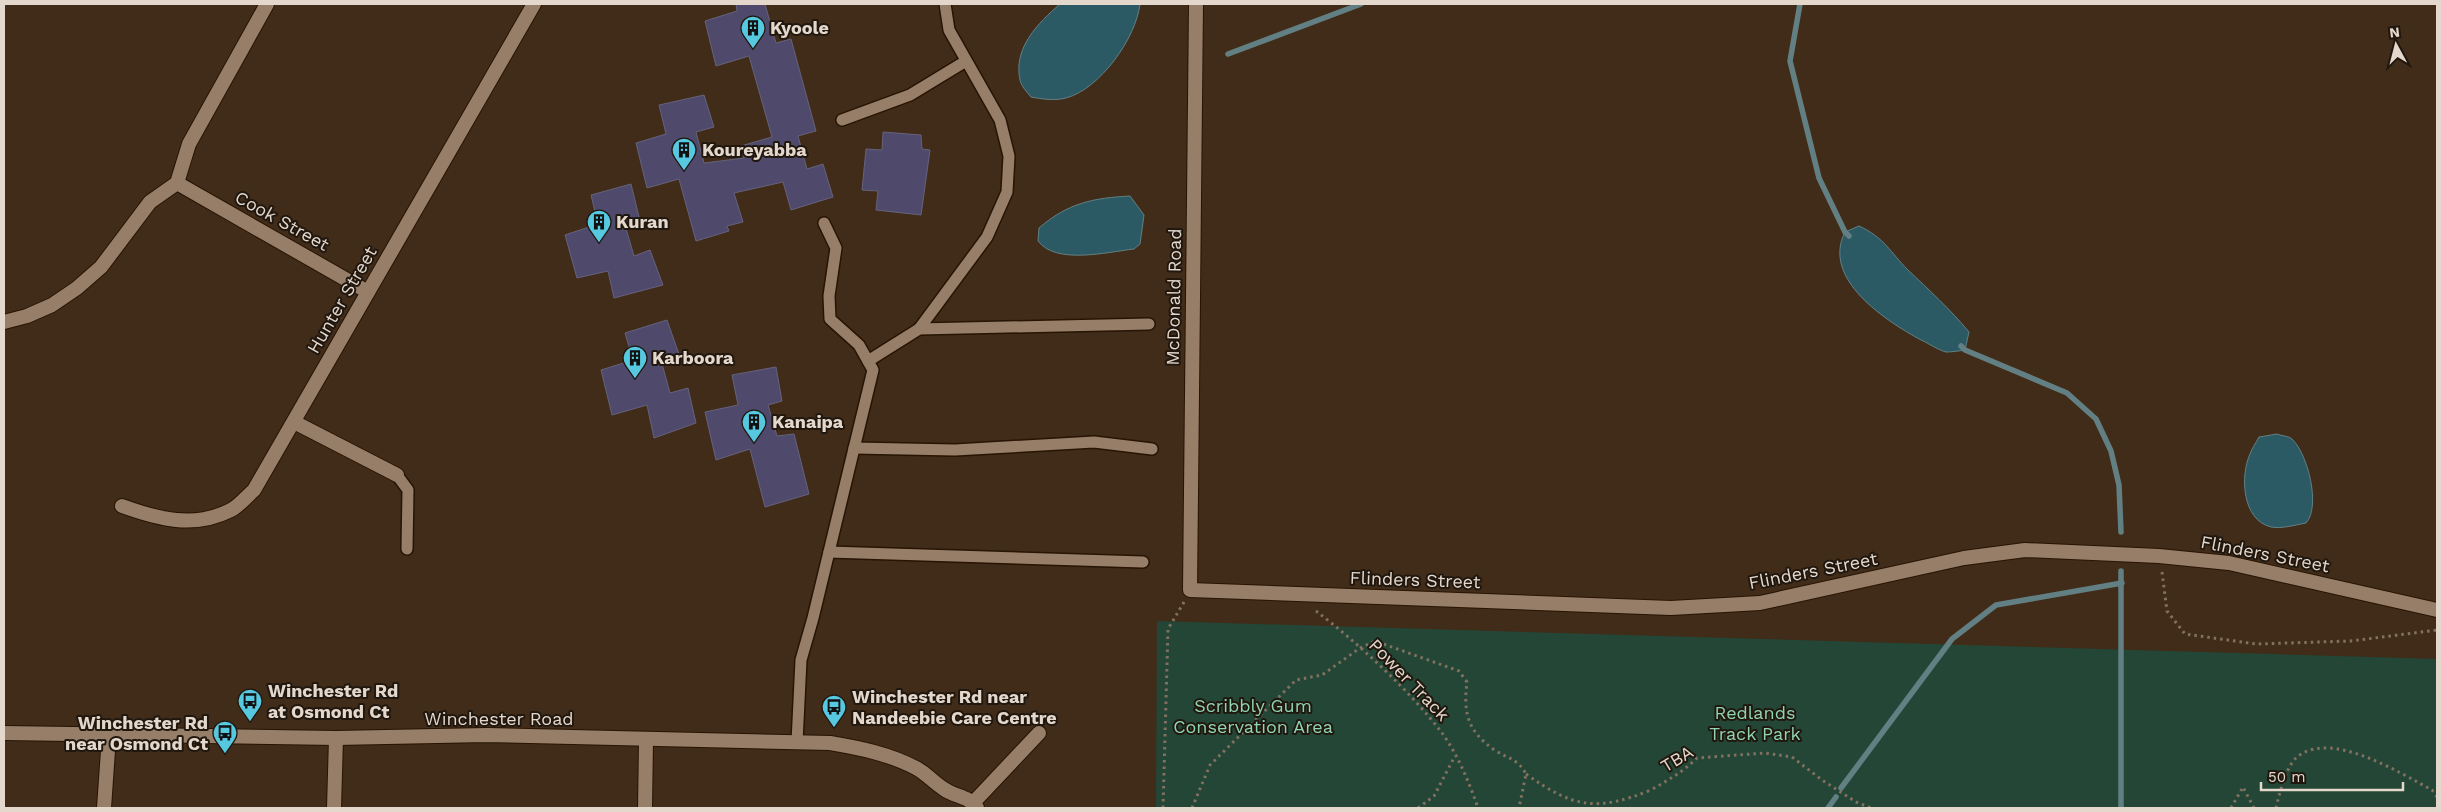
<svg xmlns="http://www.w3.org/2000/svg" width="2441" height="812" font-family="'Work Sans',sans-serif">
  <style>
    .green { fill: #234636 }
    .water { fill: #2b5a65; stroke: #628084 }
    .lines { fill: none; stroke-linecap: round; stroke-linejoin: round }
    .stream { stroke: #628084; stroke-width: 5.5 }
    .building { fill: #4f4a6b; stroke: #66627d }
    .service-casing { stroke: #271403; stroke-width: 14 }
    .minor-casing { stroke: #271403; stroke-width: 16 }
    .tertiary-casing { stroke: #271403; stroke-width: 16 }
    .path { stroke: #827160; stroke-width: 3; stroke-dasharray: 2.5 4; stroke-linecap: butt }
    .service { stroke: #977e69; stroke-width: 11 }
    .minor { stroke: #977e69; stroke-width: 14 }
    .tertiary { stroke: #977e69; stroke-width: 14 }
    .labels { text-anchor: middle; stroke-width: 4; stroke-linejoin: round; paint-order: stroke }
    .poi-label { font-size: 18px; font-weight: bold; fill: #e4d7cb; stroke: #20170f; text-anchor: start }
    .street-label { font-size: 18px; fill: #e4d7cb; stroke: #20170f }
    .park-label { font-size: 18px; fill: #90d4b2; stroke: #20170f }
  </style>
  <rect width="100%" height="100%" fill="#412c19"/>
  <polygon class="green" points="1157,621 2437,659 2437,808 1156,808"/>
  <g class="water">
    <path d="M1060,4H1140C1136,38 1100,89 1066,98C1054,101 1042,99 1031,97C1027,92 1021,86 1020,80C1013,48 1038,23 1060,4Z"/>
    <path d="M1130,196L1144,215L1140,244L1134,249C1107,252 1056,265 1038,241L1039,228C1068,203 1093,198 1130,196Z"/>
    <path d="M1859,226C1885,238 1890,252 1908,270C1929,290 1950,309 1969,332L1965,350C1959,351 1952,352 1946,352C1938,350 1928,343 1921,340C1886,321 1821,279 1845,232Z"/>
    <path d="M2277,434C2282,436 2289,436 2292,439C2308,454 2321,507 2306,523C2295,525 2282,529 2271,527C2242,520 2240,476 2250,454C2252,448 2256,443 2259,437Z"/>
  </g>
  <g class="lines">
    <g class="stream">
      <polyline points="1800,4 1790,61 1819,178 1845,232 1849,236"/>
      <polyline points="1228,54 1361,4"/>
      <polyline points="1961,346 1965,350 2067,393 2096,419 2111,451 2119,485 2121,532"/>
      <polyline points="1841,788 1952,639 1996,605 2122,583"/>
      <polyline points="1828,808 1836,797"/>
      <polyline points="2121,808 2121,571"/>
    </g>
  </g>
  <g class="building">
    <polygon points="736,4 765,4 776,43 791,39 816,131 798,136 807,169 823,164 833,197 791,210 783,182 734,193 743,222 727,226 729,231 696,241 679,179 647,188 636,143 666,134 659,105 704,95 714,127 696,132 704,163 744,158 741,146 772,137 749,56 716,66 705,21 737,11"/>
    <polygon points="883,132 921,135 922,149 930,150 921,215 876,210 878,191 862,190 866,149 882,150"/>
    <polygon points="631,184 640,221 625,225 634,256 650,250 663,285 614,298 608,271 577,278 565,235 598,224 591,195"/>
    <polygon points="667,320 680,357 661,360 670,393 688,388 696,423 654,438 647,405 612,415 601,370 633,360 625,333"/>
    <polygon points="776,367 782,401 768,405 777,436 794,434 809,494 765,507 750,449 716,460 705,412 738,405 732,375"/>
  </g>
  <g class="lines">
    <defs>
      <g id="service">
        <polyline points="842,120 910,95 966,61"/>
        <polyline points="919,329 987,237 1007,192 1009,156 1000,120 949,30 945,4"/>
        <polyline points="868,361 919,329 1149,324"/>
        <polyline points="854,448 955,450 1094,442 1152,449"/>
        <polyline points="397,475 408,490 407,549"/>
        <polyline points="829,552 1143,562"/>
        <polyline points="797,742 801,660 813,618 873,370 859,345 830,319 829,296 836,248 824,223"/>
      </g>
      <g id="minor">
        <polyline points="1196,4 1190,590 1671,608 1760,603 1964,558 2025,550 2159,556 2229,563 2437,610"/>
        <polyline points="177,183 368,292"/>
        <polyline points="294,422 397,475"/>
        <path d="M122,506C158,519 194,529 231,510C239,506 247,496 254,490L534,4"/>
        <path d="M4,733L336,738L487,735L830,743C860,748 889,754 916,768C926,773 934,783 944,789C955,797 969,796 977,808"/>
        <polyline points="973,803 1039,733"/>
        <polyline points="104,808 109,736"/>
        <polyline points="334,808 336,738"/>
        <polyline points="645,808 646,740"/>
      </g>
      <polyline id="tertiary" points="4,322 27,316 52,305 77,288 101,267 150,202 177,183 189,144 267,4"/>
    </defs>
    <use href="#service" class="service-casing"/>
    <use href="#minor" class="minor-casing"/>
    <use href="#tertiary" class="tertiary-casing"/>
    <g class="path">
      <polyline points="2162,572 2167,611 2185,634 2256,644 2351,641 2437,630"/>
      <path d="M1316,611C1357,642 1411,692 1442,733C1458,755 1469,782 1478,808"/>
      <path d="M1526,774C1574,808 1596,812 1651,790C1668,780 1683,772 1697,758L1765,753L1792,757L1822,780L1856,802L1871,808"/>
      <polyline points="1163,808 1168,629 1184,602"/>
      <path d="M1192,808L1210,765L1296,680L1322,675L1360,648L1375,641L1459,671L1467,682C1463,714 1468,732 1496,751C1509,759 1518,759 1526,774L1519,808"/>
      <polyline points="1418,808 1434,796 1455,756"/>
      <polyline points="2231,808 2243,787 2254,808"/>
      <path d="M2276,808C2279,795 2286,767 2296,758C2329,728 2400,773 2432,790L2437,797"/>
    </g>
    <use href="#service" class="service"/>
    <use href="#minor" class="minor"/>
    <use href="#tertiary" class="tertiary"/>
  </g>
  <defs>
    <symbol id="building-pin" viewBox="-11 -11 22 30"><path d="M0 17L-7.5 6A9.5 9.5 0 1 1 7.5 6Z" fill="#56c9e1" stroke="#20170f"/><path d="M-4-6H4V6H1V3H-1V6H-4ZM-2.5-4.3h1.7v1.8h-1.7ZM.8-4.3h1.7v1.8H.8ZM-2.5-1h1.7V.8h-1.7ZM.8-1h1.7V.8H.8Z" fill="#111"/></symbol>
    <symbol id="bus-pin" viewBox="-11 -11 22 30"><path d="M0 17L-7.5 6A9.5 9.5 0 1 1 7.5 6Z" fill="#56c9e1" stroke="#20170f"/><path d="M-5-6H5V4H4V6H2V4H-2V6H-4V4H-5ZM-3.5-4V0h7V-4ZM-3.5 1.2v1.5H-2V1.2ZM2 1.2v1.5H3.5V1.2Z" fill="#111"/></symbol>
  </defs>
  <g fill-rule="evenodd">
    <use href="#building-pin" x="739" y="14" width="28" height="38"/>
    <use href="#building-pin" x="670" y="136" width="28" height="38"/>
    <use href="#building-pin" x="585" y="208" width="28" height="38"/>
    <use href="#building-pin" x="621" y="344" width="28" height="38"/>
    <use href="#building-pin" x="740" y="408" width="28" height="38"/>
    <use href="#bus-pin" x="236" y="687" width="28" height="38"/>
    <use href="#bus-pin" x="820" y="693" width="28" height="38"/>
    <use href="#bus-pin" x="211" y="719" width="28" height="38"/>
  </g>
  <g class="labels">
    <g class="poi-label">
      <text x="770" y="34">Kyoole</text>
      <text x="702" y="156">Koureyabba</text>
      <text x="616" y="228">Kuran</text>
      <text x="652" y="364">Karboora</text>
      <text x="772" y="428">Kanaipa</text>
      <text x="268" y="697">Winchester Rd<tspan x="268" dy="21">at Osmond Ct</tspan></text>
      <text x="852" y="703">Winchester Rd near<tspan x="852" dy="21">Nandeebie Care Centre</tspan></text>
      <text x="208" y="729" text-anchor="end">Winchester Rd<tspan x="208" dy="21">near Osmond Ct</tspan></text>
    </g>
    <g class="street-label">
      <text transform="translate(282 221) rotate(29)" y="6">Cook Street</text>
      <text transform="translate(1174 297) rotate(-89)" y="6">McDonald Road</text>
      <text transform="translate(342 300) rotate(-60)" y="6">Hunter Street</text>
      <text transform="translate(2265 554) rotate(11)" y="6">Flinders Street</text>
      <text transform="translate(1813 571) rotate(-11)" y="6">Flinders Street</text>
      <text transform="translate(1415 580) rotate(2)" y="6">Flinders Street</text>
      <text transform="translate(1409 680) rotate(46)" y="6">Power Track</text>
      <text x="499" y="725">Winchester Road</text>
      <text transform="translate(1677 759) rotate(-31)" y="6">TBA</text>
    </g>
    <g class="park-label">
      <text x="1253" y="712">Scribbly Gum<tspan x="1253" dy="21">Conservation Area</tspan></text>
      <text x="1755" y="719">Redlands<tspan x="1755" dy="21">Track Park</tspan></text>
    </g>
  </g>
  <rect width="2441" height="812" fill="none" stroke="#e4d7cb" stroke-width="10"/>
  <g transform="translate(2396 45) rotate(353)" stroke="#20170f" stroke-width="4" paint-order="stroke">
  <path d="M0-4L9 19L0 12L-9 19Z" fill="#e4d7cb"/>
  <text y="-8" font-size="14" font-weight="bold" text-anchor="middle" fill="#e4d7cb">N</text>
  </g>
  <path d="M2261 782v8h142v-8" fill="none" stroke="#e4d7cb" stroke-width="2.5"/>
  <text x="2268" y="782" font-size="15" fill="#e4d7cb" stroke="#20170f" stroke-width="4" paint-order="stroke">50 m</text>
</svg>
